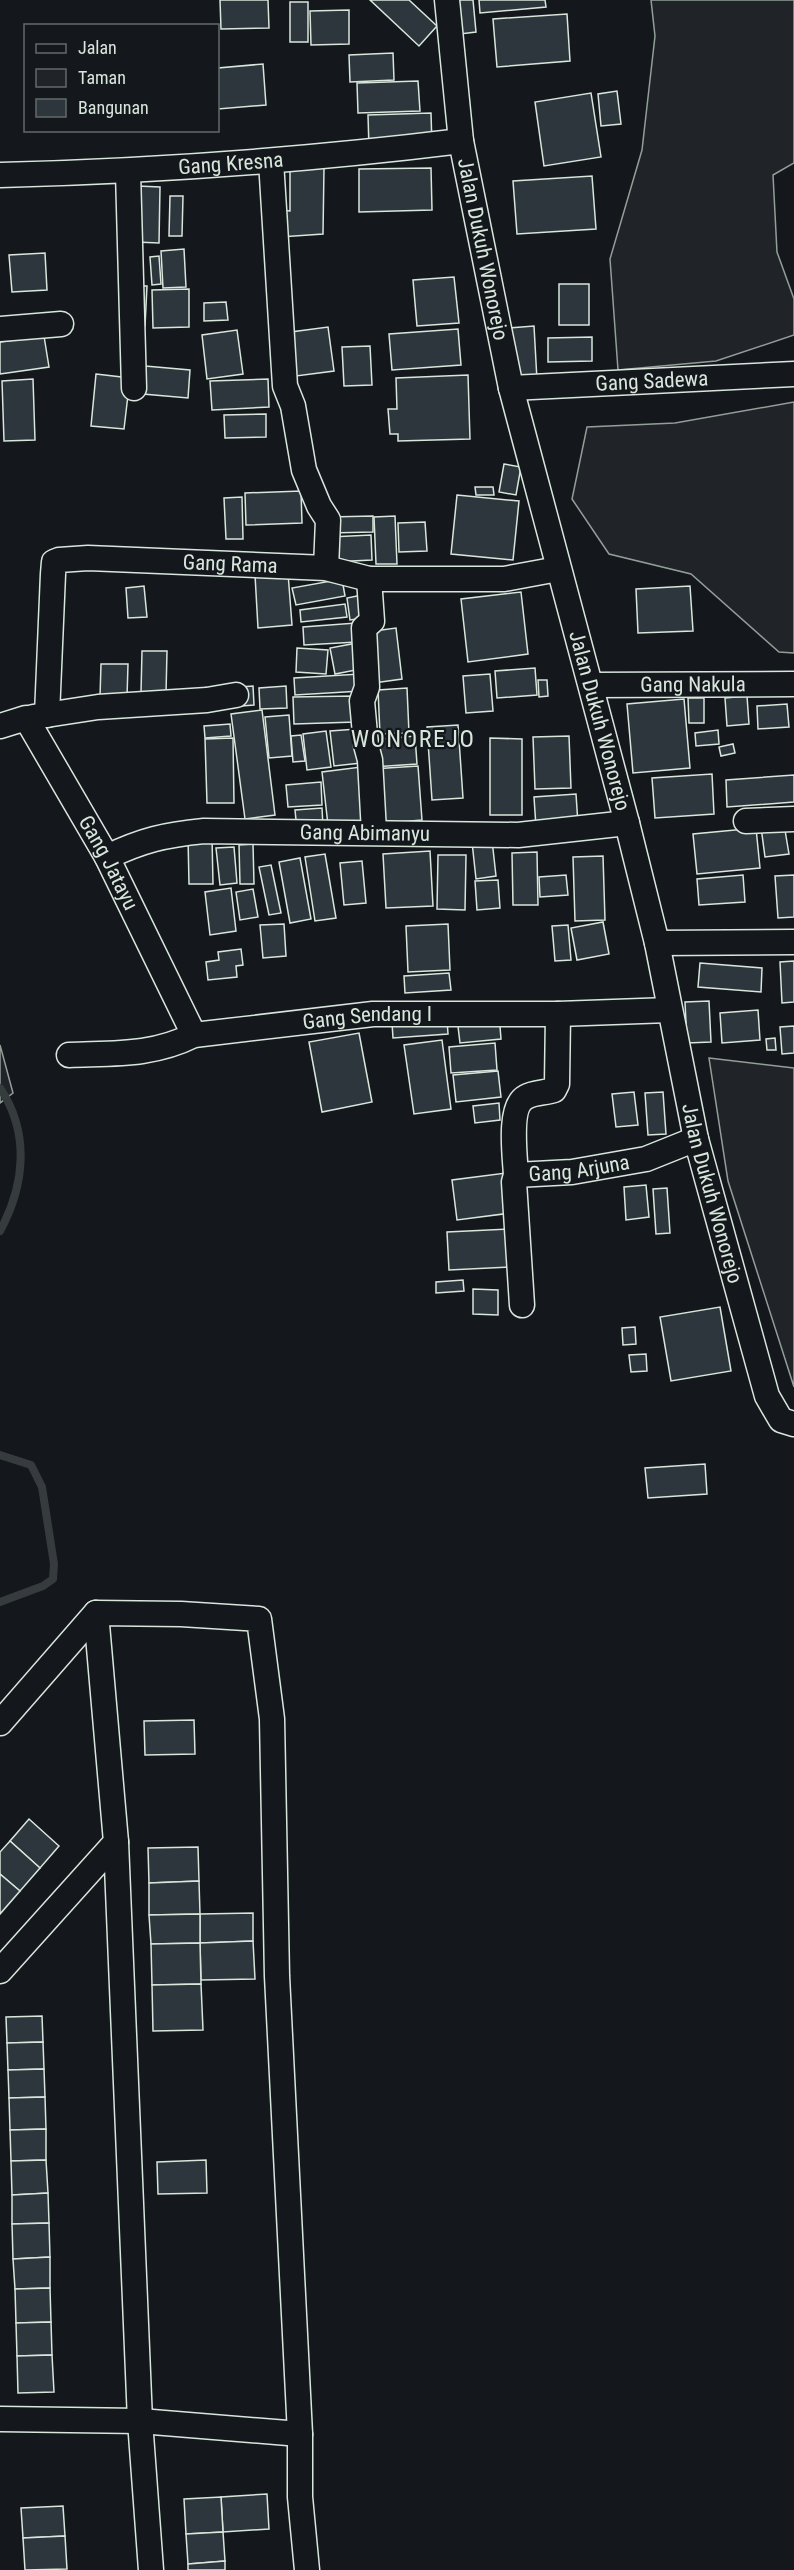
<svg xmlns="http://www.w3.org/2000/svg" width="794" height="2570" font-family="'Roboto Condensed',sans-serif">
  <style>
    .green { fill: #202428; stroke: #939e99; stroke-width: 1.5 }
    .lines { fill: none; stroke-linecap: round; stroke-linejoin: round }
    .stream { stroke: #363b3e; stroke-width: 8 }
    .building { fill: #2c363c; stroke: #d8e6dc; stroke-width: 1.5 }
    .street-casing { stroke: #d8e6dc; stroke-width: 27 }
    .street { stroke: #14181c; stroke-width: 24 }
    .labels { text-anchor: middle; stroke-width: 4.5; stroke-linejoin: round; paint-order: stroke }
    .street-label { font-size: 21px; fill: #d8e6dc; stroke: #14181c }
    .quarter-label { font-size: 24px; letter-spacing: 1.5px; fill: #d8e6dc; stroke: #14181c }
  </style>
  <rect width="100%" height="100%" fill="#14181c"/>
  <g class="green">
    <polygon points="651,0 794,0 794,163 773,175 777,252 794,299 794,335 716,361 618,370 610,259 642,150 655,36"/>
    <polygon points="794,402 794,653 779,652 691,574 609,554 572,499 587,427 675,423"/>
    <polygon points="0,1045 13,1093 0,1103"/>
    <polygon points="709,1058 794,1068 794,1387 728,1181"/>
  </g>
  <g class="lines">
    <g class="stream">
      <path d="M0,1088C30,1133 25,1185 0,1231"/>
      <polyline points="0,1455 31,1465 42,1487 54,1564 53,1579 43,1586 0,1602"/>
    </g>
  </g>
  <g class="building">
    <polygon points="220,0 268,0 269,28 221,29"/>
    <polygon points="370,0 409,0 437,26 419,46"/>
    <polygon points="457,0 473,0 476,32 460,34"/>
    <polygon points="479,0 545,0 546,7 480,13"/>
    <rect x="290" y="2" width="18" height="40"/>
    <polygon points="349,10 349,44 311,45 310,11"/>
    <polygon points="567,14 570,61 497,67 493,19"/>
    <polygon points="393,53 394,80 350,82 349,55"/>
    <polygon points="263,64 266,105 218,109 218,68"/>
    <polygon points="418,81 420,111 358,113 357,83"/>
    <polygon points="617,91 621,124 601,126 598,94"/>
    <polygon points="591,93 601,157 544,166 535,102"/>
    <polygon points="431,113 432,146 369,148 368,115"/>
    <polygon points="290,168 324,168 323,234 280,237 280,210 290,211"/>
    <polygon points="431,168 432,210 359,212 359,169"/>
    <polygon points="592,176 596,229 517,234 513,181"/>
    <polygon points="138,186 160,187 159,243 136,242"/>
    <polygon points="170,196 183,196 182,236 169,236"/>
    <polygon points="184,249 186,287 163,288 161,251"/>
    <polygon points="45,253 47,290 12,292 9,255"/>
    <polygon points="159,256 161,284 152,285 150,257"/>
    <polygon points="454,277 459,323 417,326 413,280"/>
    <rect x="559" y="284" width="30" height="41"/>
    <polygon points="136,286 147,286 145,326 135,326"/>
    <polygon points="189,289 189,327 153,328 152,290"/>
    <polygon points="226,302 228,320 204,321 204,303"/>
    <polygon points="534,326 537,380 511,382 509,328"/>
    <polygon points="328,327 334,371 296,376 291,332"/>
    <polygon points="458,329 461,365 392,370 389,334"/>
    <polygon points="237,330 243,374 207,379 202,335"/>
    <polygon points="44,336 49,367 0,374 0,342"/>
    <polygon points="592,337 592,361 548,362 548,338"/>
    <polygon points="370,346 372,385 344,386 342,347"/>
    <polygon points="145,366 190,370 188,398 143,394"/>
    <polygon points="96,374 130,378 124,429 91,426"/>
    <polygon points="468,375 470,439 398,441 398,434 390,434 388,409 397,409 396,378"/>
    <polygon points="33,379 35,440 4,441 2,381"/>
    <polygon points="268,379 269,407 212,410 210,381"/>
    <polygon points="266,414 266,437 225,438 224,415"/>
    <polygon points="504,464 521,467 516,495 499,492"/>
    <polygon points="475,487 493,487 494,495 476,495"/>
    <polygon points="301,491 302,523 246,525 245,493"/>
    <polygon points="457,495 519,501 513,560 451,554"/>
    <polygon points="242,497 243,539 226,539 224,498"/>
    <polygon points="373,516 373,532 329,533 329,517"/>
    <polygon points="395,516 397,564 376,564 374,517"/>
    <polygon points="425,522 427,551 399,552 398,523"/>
    <polygon points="371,535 372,560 331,562 330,537"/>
    <polygon points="288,573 292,625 258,628 255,575"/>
    <polygon points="342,579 345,596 296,605 292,588"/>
    <polygon points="144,586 147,617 128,618 126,588"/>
    <polygon points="690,586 693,631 638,633 636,589"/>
    <polygon points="521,592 528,654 468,662 461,599"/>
    <polygon points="367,594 371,617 350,620 347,598"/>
    <polygon points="345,604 347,617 301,622 300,610"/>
    <polygon points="356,623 357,642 304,645 303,627"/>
    <polygon points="396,628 402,679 374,683 367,632"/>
    <polygon points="357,643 361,669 335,674 330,648"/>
    <polygon points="297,648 328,650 326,674 296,672"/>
    <polygon points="142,651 167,651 166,694 141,693"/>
    <polygon points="101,664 128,664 127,698 100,697"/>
    <polygon points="535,668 537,695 497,698 495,671"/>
    <polygon points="360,674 361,691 295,695 294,678"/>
    <polygon points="490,674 493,711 466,713 463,676"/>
    <polygon points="538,680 547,680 548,696 539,697"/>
    <polygon points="253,686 254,705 242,706 240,687"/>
    <polygon points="286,686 287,708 260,709 259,688"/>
    <polygon points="407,688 409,733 380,734 378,690"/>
    <polygon points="354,696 355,722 294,724 293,697"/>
    <polygon points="747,696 749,724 727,726 725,698"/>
    <polygon points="688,698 704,698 704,723 689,723"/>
    <polygon points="684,699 690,768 633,773 627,704"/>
    <polygon points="787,704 789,727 758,729 757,706"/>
    <polygon points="262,710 275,815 245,819 231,714"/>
    <polygon points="289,715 292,756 269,758 265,717"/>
    <polygon points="230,724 231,736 205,738 204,726"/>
    <polygon points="458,725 463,798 432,800 427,727"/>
    <polygon points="357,729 361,763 334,766 330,731"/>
    <polygon points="718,730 719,744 696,746 695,733"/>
    <polygon points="326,731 331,767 307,770 303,734"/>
    <polygon points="301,735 305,761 293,762 291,736"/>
    <polygon points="415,736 417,764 373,767 371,740"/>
    <polygon points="569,736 571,788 535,789 533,737"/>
    <polygon points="233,738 234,803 207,803 205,739"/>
    <polygon points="490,738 522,739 522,815 490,815"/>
    <polygon points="733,744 735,753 721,756 719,747"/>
    <polygon points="418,766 422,820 376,824 372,769"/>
    <polygon points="361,767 367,821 328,825 322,772"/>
    <polygon points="712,774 714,814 655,818 652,778"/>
    <polygon points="794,775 794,802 727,807 726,780"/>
    <polygon points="321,782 322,805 288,807 286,785"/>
    <polygon points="576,794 578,824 536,827 534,797"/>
    <polygon points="322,808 323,827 297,830 295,810"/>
    <polygon points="784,824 789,854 765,857 761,827"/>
    <polygon points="756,828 760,868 697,874 693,834"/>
    <polygon points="212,837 213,884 189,884 188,838"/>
    <polygon points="492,840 496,876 476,879 472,842"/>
    <polygon points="253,844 254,884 240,884 239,845"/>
    <polygon points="234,847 237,883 220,885 216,848"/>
    <polygon points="430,851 433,906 386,908 383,854"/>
    <polygon points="537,852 538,905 513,905 512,853"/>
    <polygon points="325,854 336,918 315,921 305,857"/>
    <polygon points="438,855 466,855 465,910 437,909"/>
    <polygon points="603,856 605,920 575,921 573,857"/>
    <polygon points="300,858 311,919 290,923 279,862"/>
    <polygon points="362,861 366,903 344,905 340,863"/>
    <polygon points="271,865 281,913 269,915 259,867"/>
    <polygon points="566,875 568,895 540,897 539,877"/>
    <polygon points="743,875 745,902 699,905 697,879"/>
    <polygon points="794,875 794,917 778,918 775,876"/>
    <polygon points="498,880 500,908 477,910 475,881"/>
    <polygon points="231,888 236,931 210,935 205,892"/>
    <polygon points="253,889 258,917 240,920 236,892"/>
    <polygon points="603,922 609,954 577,960 571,928"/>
    <polygon points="284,924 286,956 263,958 260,925"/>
    <polygon points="448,924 450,970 408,972 406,926"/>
    <polygon points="568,925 571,960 555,961 552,926"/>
    <polygon points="241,949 243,965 236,966 237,977 208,980 206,962 219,960 218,952"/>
    <polygon points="794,961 794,1002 782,1003 780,962"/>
    <polygon points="700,963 762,968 761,992 698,987"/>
    <polygon points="449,973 451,990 405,993 404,976"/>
    <polygon points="709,1001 711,1042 687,1043 685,1002"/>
    <polygon points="758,1010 760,1040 722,1043 720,1013"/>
    <polygon points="499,1014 501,1039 460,1043 457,1018"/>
    <polygon points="447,1019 448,1034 393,1038 392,1023"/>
    <polygon points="794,1026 794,1053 782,1054 780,1027"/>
    <polygon points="359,1033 372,1102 322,1112 309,1042"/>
    <polygon points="775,1038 776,1050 767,1050 766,1039"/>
    <polygon points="442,1040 451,1109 414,1114 404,1045"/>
    <polygon points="495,1043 497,1070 451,1073 449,1047"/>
    <polygon points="498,1071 501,1097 456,1102 453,1075"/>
    <polygon points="634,1092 638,1125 616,1127 612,1094"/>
    <polygon points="663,1092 666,1134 648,1135 645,1093"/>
    <polygon points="499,1103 500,1120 475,1123 473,1106"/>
    <polygon points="506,1173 511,1213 457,1220 452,1180"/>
    <polygon points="646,1185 649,1217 626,1220 624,1187"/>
    <polygon points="667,1188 670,1233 656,1234 653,1189"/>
    <polygon points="509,1229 511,1267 449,1270 447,1232"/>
    <polygon points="463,1280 464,1291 436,1293 436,1282"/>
    <polygon points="473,1289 498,1290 498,1315 473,1314"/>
    <polygon points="720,1307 731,1371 671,1381 660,1317"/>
    <polygon points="635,1327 636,1344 623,1345 622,1328"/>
    <polygon points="646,1354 647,1371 631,1372 629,1355"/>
    <polygon points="705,1464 707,1494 648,1498 645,1468"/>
    <polygon points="194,1720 195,1754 145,1755 144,1721"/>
    <polygon points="29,1819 59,1846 40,1868 10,1841"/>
    <polygon points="10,1841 40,1868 20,1891 0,1874 0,1852"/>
    <polygon points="198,1847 199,1881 149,1883 148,1848"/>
    <polygon points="0,1874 20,1891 0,1914"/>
    <polygon points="199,1881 200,1914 149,1915 149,1883"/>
    <polygon points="253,1913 253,1941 200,1943 200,1914"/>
    <polygon points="200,1914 200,1943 151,1944 149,1915"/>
    <polygon points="253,1941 255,1979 201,1980 200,1943"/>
    <polygon points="200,1943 201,1984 152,1985 151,1944"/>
    <polygon points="201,1984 203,2030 153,2031 152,1985"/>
    <polygon points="42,2016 43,2042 7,2043 6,2017"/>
    <polygon points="43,2042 44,2069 8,2070 7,2043"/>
    <polygon points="44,2069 45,2097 9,2098 8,2070"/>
    <polygon points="45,2097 46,2129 10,2130 9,2098"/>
    <polygon points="46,2129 46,2160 11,2161 10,2130"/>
    <polygon points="46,2160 48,2193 12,2195 11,2161"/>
    <polygon points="206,2160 207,2193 158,2194 157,2162"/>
    <polygon points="48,2193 49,2223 12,2224 12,2195"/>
    <polygon points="49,2223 50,2257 13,2259 12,2224"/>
    <polygon points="50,2257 50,2288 15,2289 13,2259"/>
    <polygon points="50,2288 51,2322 16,2323 15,2289"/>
    <polygon points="51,2322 52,2355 17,2356 16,2323"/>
    <polygon points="52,2355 54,2392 18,2393 17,2356"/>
    <polygon points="267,2494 269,2529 223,2532 221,2497"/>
    <polygon points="221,2497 223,2532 186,2534 184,2499"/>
    <polygon points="63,2506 65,2536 23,2538 21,2508"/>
    <polygon points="223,2532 225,2561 188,2564 186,2534"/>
    <polygon points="65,2536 67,2569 25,2570 23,2538"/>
    <polygon points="225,2561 225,2570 188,2570 188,2564"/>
  </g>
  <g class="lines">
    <defs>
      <g id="street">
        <path id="s1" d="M447,0L461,141L511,388L627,823L657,943L696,1139L767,1396L781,1420L794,1424"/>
        <polyline points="271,161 285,386 293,406 304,470 319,506 328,520 326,568"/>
        <polyline points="128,172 134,388"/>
        <path id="s2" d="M0,175C155,171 307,160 461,141"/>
        <polyline points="0,329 61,324"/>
        <path id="s3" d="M511,388L794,374"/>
        <polyline points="369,579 372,621 364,628 367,687 362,701 366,745 370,760 374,832"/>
        <path id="s4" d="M591,685L794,684"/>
        <path id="s5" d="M47,715L53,574L54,562L59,560L88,558L326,568L369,579H504L558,569"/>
        <polyline points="33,717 98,707 207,700 236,695"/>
        <path id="s6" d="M0,726L26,718L107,857L194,1035"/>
        <polyline points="746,821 794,819"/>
        <path id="s7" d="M107,857C143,840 164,835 204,831L518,835L627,823"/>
        <polyline points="657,943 794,942"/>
        <path id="s8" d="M69,1055C114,1053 152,1056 194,1035L373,1014H558L669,1010"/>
        <path d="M516,1175C515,1157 508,1106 526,1097C534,1092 545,1093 554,1090L557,1084L558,1014"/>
        <path id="s9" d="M522,1305L514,1182L516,1175L572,1172L646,1159L696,1139"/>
        <polyline points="0,1723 96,1613 181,1614 259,1619 272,1719 277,1976 300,2434 300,2497 307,2570"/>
        <polyline points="116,1842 140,2421 151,2570"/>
        <polyline points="0,1971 116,1842 96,1613"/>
        <polyline points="0,2419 140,2421 300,2434"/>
      </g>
    </defs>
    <use href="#street" class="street-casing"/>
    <use href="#street" class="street"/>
  </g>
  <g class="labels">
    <g class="street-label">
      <text dy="7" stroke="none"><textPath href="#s2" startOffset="231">Gang Kresna</textPath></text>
      <text dy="7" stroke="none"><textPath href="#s1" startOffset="252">Jalan Dukuh Wonorejo</textPath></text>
      <text dy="7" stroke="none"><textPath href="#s3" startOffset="141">Gang Sadewa</textPath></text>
      <text dy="7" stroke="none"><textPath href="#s5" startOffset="330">Gang Rama</textPath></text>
      <text dy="7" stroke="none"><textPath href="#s4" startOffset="102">Gang Nakula</textPath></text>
      <text dy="7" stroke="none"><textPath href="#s1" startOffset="738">Jalan Dukuh Wonorejo</textPath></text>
      <text dy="7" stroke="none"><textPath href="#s7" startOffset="262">Gang Abimanyu</textPath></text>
      <text dy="7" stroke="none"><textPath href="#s6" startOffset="194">Gang Jatayu</textPath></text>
      <text dy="7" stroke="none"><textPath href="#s8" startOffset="302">Gang Sendang I</textPath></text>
      <text dy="7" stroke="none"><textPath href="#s9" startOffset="194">Gang Arjuna</textPath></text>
      <text dy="7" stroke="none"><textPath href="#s1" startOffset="1224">Jalan Dukuh Wonorejo</textPath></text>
    </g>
    <g class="quarter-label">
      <text x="413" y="747">WONOREJO</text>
    </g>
  </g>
  <rect x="24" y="24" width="195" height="108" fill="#14181c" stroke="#626a69" stroke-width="1.5"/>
  <rect x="36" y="44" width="30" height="9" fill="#14181c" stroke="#626a69" stroke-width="1.5"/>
  <text x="78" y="54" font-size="18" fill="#d8e6dc">Jalan</text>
  <rect x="36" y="69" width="30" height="18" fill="#202428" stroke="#626a69" stroke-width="1.5"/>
  <text x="78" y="84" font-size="18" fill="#d8e6dc">Taman</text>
  <rect x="36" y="99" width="30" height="18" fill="#2c363c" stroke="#626a69" stroke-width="1.5"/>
  <text x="78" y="114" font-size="18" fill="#d8e6dc">Bangunan</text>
</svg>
